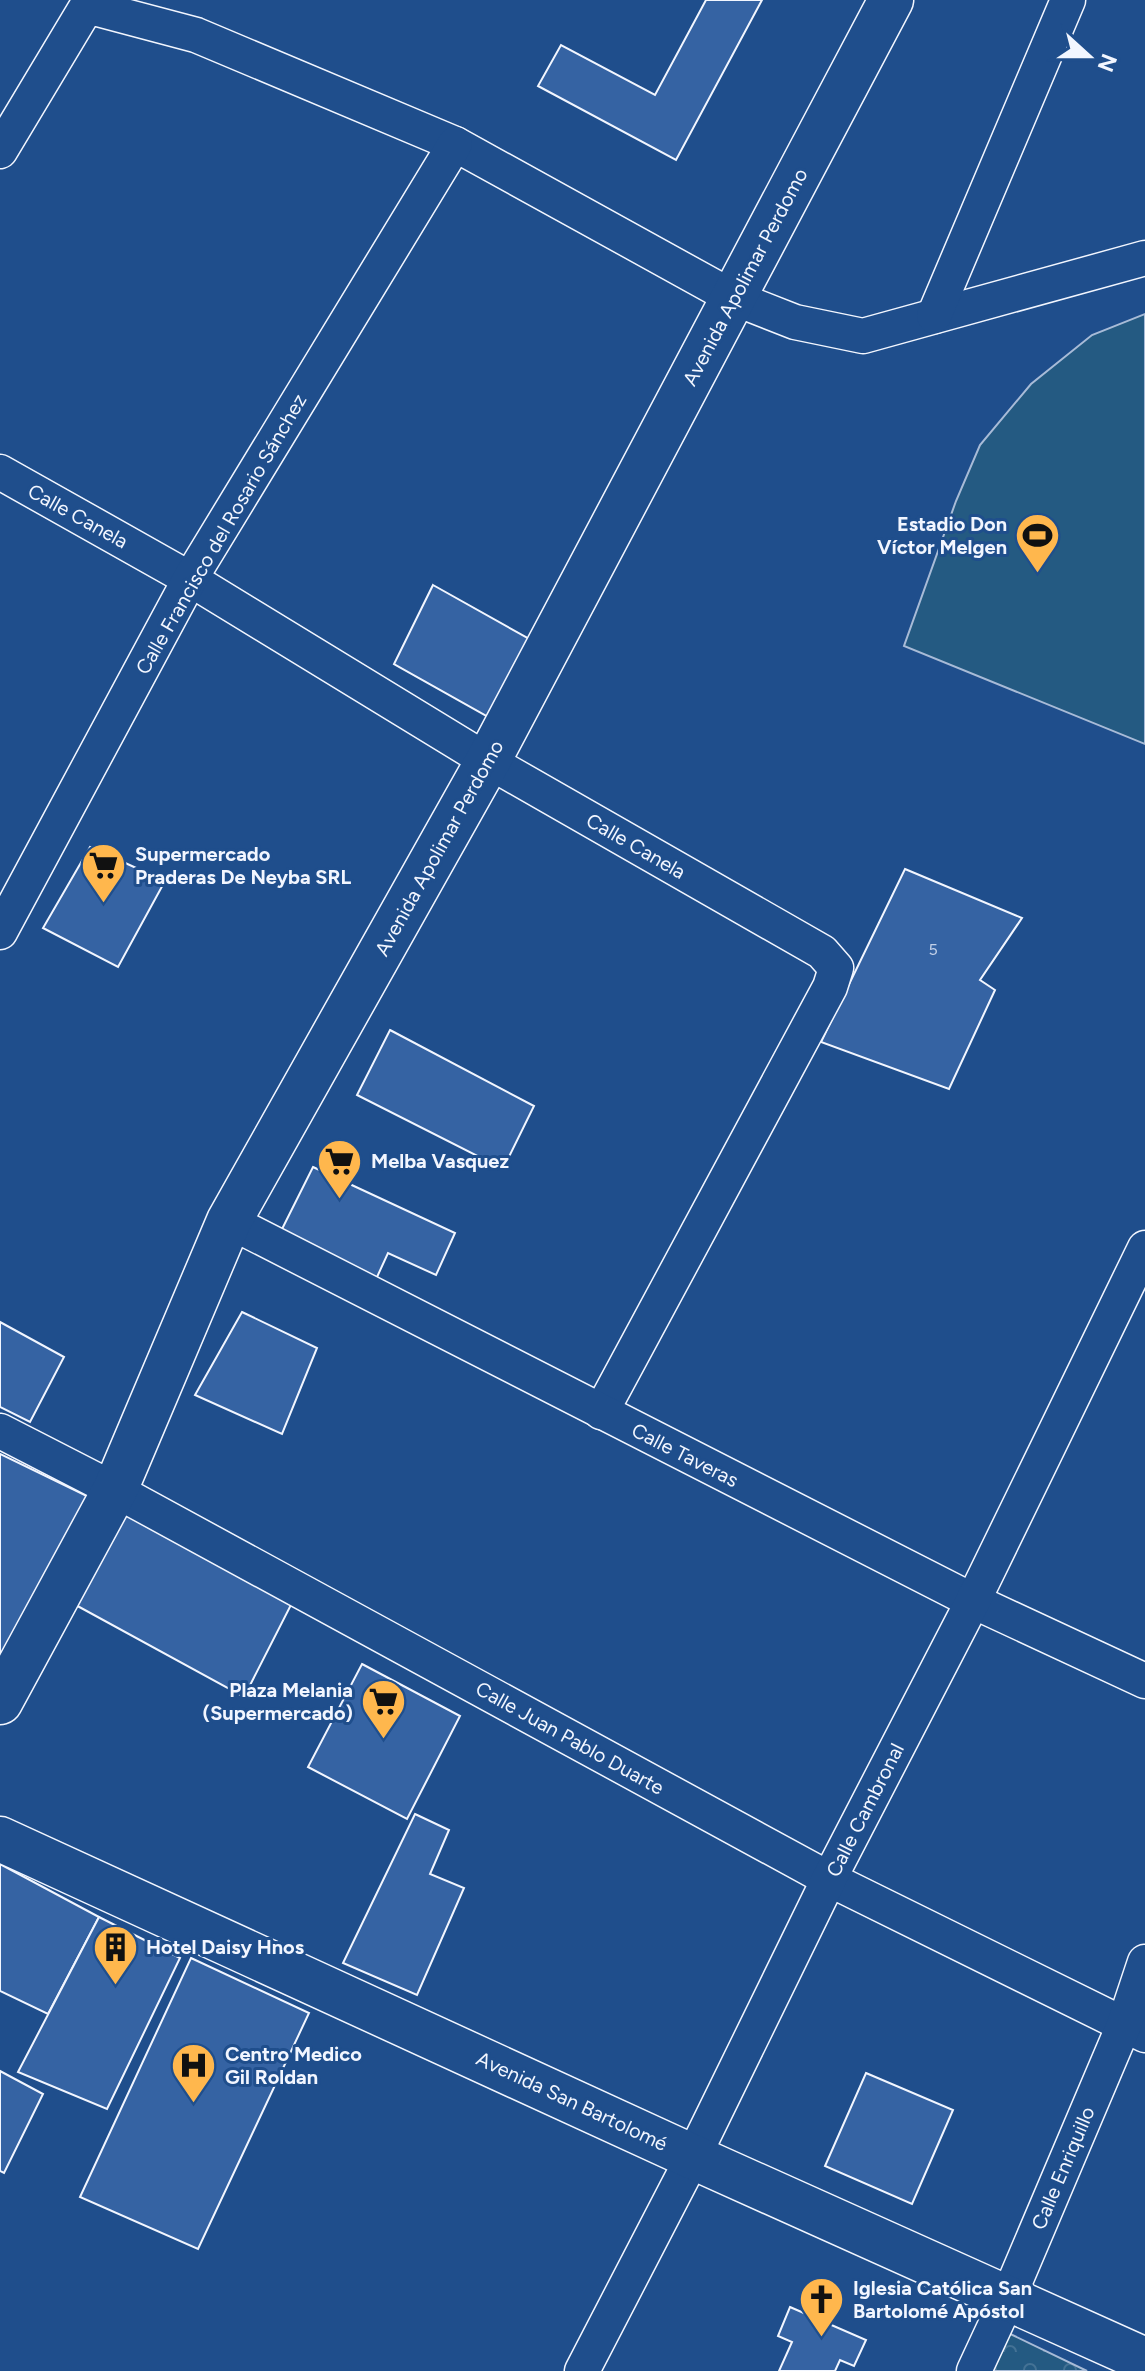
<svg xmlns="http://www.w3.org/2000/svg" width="1145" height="2371" font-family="Figtree,sans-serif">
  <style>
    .park { fill: url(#park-crowns); stroke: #a8bbd7; stroke-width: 2 }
    .pitch { fill: #245a82; stroke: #a8bbd7; stroke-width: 2 }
    .building { fill: #3563a3; stroke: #f2f6ff; stroke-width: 2 }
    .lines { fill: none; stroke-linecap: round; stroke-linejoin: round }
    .street-casing { stroke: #f2f6ff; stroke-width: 37 }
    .secondary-casing { stroke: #f2f6ff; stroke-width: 47 }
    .primary-casing { stroke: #f2f6ff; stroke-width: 47 }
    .street { stroke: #1f4e8c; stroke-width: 34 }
    .secondary { stroke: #1f4e8c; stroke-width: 44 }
    .primary { stroke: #1f4e8c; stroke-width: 44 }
    .labels { text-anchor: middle; stroke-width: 6; stroke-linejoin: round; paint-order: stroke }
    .number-label { font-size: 16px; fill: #c3d1e8 }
    .street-label { font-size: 20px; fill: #f2f6ff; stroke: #1f4e8c }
    .poi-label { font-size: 20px; font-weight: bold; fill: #f2f6ff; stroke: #1f4e8c; text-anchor: start }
  </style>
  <defs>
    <pattern id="park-crowns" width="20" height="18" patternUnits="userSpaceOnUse" patternTransform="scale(2)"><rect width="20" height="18" fill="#245a82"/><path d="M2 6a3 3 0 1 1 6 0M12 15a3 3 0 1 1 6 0" fill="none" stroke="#447295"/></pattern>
  </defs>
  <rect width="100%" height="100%" fill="#1f4e8c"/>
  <polygon class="park" points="1002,2330 1087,2371 984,2371"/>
  <polygon class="pitch" points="1145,314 1145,744 904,646 956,501 980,445 1031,384 1092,335"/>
  <g class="building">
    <polygon points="706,0 762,0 676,160 538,86 561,45 655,95"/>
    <polygon points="433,585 531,640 492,719 394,664"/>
    <polygon points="90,847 165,881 118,967 43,928"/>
    <polygon points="905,869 1022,918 980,980 995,990 949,1089 821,1042"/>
    <polygon points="390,1030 534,1106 503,1169 357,1095"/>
    <polygon points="313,1167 455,1233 436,1275 388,1253 372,1288 277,1239"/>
    <polygon points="242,1312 317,1348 282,1434 195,1395"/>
    <polygon points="0,1322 64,1357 30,1422 0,1407"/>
    <polygon points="0,1454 91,1498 0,1670"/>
    <polygon points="124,1508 294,1599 244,1697 72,1603"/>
    <polygon points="362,1664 460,1716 407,1819 308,1767"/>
    <polygon points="415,1814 449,1830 430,1874 464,1888 417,1995 343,1963"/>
    <polygon points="0,1864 99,1917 48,2014 0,1991"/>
    <polygon points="99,1917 180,1958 107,2109 18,2072"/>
    <polygon points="191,1958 309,2013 198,2249 80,2197"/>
    <polygon points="0,2071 43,2094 4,2173 0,2171"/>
    <polygon points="866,2073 953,2110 912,2204 825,2166"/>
    <polygon points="790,2307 866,2340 854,2366 840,2360 835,2371 779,2371 792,2342 778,2336"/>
  </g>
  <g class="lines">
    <defs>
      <g id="street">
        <polyline points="0,151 87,6 196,35 455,144 734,298 795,322 863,336 1145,258"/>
        <polyline points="934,316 1068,0"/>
        <polyline points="0,472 190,579 488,761 822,952 836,968 830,987 601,1412"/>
        <polyline points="0,932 190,579 455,144"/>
        <polyline points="229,1221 973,1601 1145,1681"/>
        <polyline points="0,1431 115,1490 829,1879 1145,2035"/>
        <polyline points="582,2371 693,2157 829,1879 973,1601 1145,1248"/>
        <polyline points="974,2371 1008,2298 1124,2025 1145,1962"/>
      </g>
      <polyline id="secondary" points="0,1839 693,2157 1145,2360"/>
      <polyline id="primary" points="0,1702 115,1490 229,1221 488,761 891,0"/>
    </defs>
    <use href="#street" class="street-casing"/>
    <use href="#secondary" class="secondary-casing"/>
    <use href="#primary" class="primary-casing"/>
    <use href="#street" class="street"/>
    <use href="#secondary" class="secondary"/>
    <use href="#primary" class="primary"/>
  </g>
  <defs>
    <symbol id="stadium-pin" viewBox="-11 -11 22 30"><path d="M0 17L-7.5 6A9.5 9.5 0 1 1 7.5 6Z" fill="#ffb74d" stroke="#1f4e8c"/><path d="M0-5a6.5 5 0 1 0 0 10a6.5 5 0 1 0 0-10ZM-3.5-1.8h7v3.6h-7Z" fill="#111"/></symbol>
    <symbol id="supermarket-pin" viewBox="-11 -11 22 30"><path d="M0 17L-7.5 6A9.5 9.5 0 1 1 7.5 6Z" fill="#ffb74d" stroke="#1f4e8c"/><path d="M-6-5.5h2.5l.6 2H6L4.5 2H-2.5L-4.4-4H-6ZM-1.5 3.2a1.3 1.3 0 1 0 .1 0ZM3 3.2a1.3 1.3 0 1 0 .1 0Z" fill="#111"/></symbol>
    <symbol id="building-pin" viewBox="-11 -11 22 30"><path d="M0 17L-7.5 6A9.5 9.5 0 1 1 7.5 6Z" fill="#ffb74d" stroke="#1f4e8c"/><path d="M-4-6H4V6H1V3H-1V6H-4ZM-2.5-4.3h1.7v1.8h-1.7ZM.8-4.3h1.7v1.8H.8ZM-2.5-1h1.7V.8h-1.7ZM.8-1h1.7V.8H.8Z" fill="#111"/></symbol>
    <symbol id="hospital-pin" viewBox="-11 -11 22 30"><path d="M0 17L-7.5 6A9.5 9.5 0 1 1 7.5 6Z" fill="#ffb74d" stroke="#1f4e8c"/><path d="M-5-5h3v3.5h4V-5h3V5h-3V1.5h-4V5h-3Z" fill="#111"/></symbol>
    <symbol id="church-pin" viewBox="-11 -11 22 30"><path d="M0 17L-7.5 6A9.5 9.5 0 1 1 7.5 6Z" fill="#ffb74d" stroke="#1f4e8c"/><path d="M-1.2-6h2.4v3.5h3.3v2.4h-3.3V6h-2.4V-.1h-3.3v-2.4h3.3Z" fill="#111"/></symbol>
  </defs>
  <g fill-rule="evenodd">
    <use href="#stadium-pin" x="1012" y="510" width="51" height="69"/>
    <use href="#supermarket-pin" x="78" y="840" width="51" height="69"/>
    <use href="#supermarket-pin" x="314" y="1136" width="51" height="69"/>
    <use href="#supermarket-pin" x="358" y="1676" width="51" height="69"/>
    <use href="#building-pin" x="90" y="1922" width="51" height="69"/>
    <use href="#hospital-pin" x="168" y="2040" width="51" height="69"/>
    <use href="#church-pin" x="796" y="2274" width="51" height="69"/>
  </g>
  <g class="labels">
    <g class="number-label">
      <text x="933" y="955">5</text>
    </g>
    <g class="street-label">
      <text transform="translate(745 277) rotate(-62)" y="7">Avenida Apolimar Perdomo</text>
      <text transform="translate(78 516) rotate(29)" y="7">Calle Canela</text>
      <text transform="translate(221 534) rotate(-60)" y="7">Calle Francisco del Rosario Sánchez</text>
      <text transform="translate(636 846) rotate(30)" y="7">Calle Canela</text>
      <text transform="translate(439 848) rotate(-61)" y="7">Avenida Apolimar Perdomo</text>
      <text transform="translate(685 1455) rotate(27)" y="7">Calle Taveras</text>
      <text transform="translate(570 1738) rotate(29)" y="7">Calle Juan Pablo Duarte</text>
      <text transform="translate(865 1810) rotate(-63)" y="7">Calle Cambronal</text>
      <text transform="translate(572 2101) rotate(25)" y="7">Avenida San Bartolomé</text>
      <text transform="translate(1063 2168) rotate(-67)" y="7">Calle Enriquillo</text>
    </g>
    <g class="poi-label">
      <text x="1007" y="531" text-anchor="end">Estadio Don<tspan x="1007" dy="23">Víctor Melgen</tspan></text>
      <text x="135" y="861">Supermercado<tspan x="135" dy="23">Praderas De Neyba SRL</tspan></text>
      <text x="371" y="1168">Melba Vasquez</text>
      <text x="353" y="1697" text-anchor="end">Plaza Melania<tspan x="353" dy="23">(Supermercado)</tspan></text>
      <text x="146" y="1954">Hotel Daisy Hnos</text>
      <text x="225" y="2061">Centro Medico<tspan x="225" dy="23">Gil Roldan</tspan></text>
      <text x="853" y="2295">Iglesia Católica San<tspan x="853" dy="23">Bartolomé Apóstol</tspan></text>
    </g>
  </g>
  <g transform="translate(1089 56) rotate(111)" stroke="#1f4e8c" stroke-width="6" paint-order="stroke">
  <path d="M0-6L14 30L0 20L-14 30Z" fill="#f2f6ff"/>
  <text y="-12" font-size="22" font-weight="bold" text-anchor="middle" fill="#f2f6ff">N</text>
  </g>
</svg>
